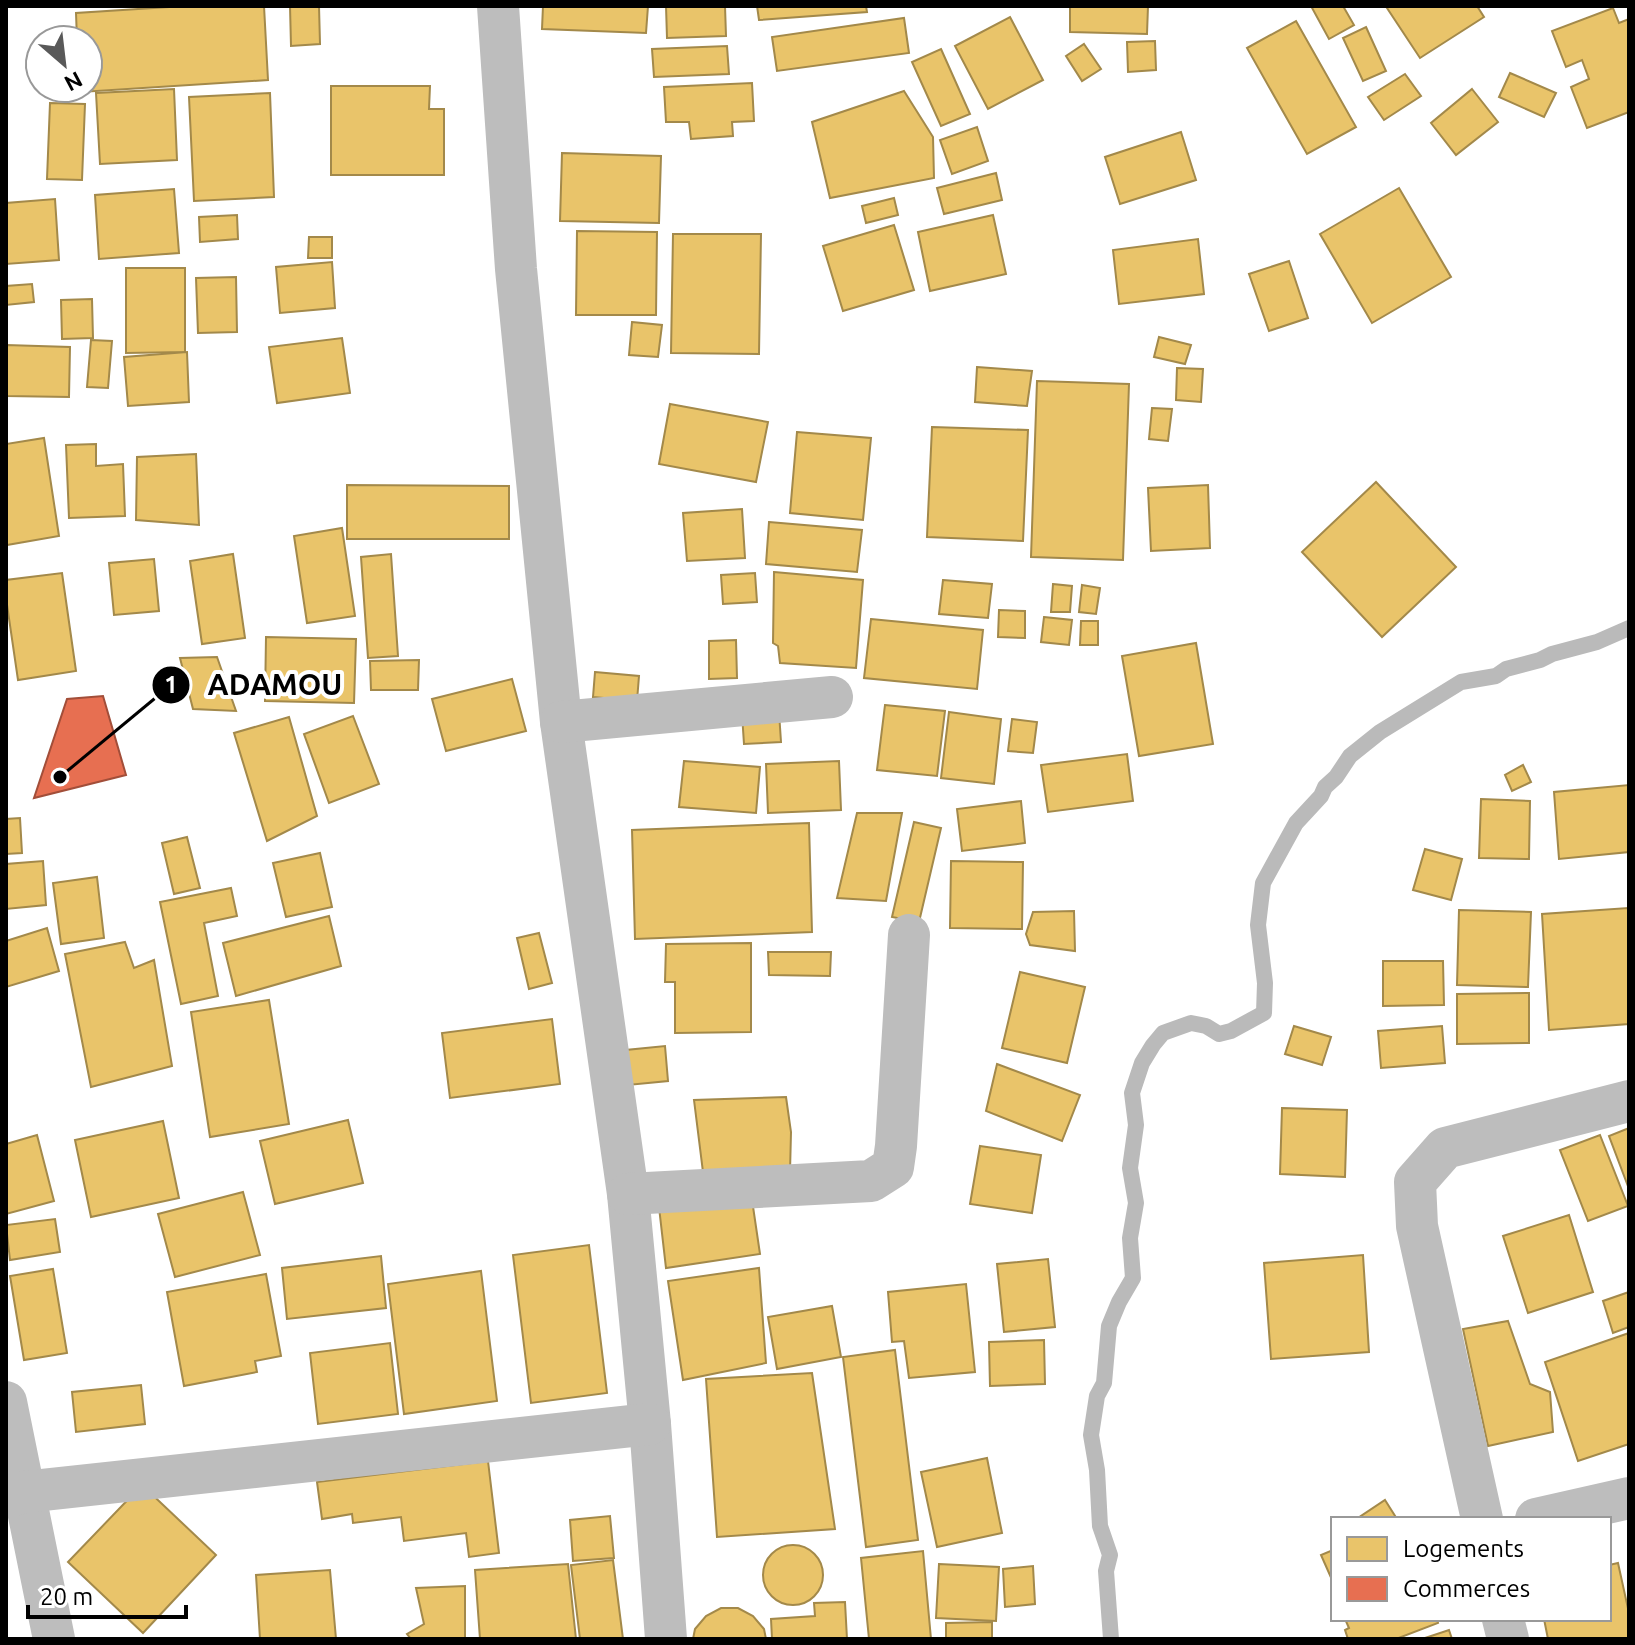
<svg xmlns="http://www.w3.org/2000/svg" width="1635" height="1645" font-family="Ubuntu,sans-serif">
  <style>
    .homes { fill: #e9c46a; stroke: #a3894a; stroke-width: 2 }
    .shops { fill: #e76f51; stroke: #a24e39; stroke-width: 2 }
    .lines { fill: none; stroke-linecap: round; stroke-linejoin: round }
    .stream { stroke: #bababa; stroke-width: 16 }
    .minor { stroke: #bdbdbd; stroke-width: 42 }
    .leader { fill: none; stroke: #000; stroke-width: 3 }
    .callout-dot { fill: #000; stroke: #fff; stroke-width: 3 }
    .mark-label { font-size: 24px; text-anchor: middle; font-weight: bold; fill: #fff }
    .callout-label { font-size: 30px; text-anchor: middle; font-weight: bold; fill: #000; stroke: #fff; stroke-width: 8; stroke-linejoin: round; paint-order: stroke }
  </style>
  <rect width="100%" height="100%" fill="#fff"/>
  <g class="homes">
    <polygon points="185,6 264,6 268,80 81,92 81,88 88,88 88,40 77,40 76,13"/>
    <polygon points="290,6 319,6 320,44 291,46"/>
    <polygon points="543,6 648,6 646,33 542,29"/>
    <polygon points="666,6 725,6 726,36 667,38"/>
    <polygon points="757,6 866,6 867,12 759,20"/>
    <polygon points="1070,6 1148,6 1147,34 1070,32"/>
    <polygon points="1311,6 1343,6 1354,25 1329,39"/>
    <polygon points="1390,6 1477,6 1484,17 1420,58 1387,8"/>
    <polygon points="1613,8 1619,23 1629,19 1629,112 1587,128 1571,87 1589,79 1582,60 1566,67 1552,31"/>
    <polygon points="1010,17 1043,80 988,109 955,46"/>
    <polygon points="904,18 909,53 777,71 772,37"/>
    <polygon points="1296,21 1356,127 1307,154 1247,48"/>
    <polygon points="1366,27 1386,71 1363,81 1343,38"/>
    <polygon points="1155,41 1156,70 1128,72 1127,42"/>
    <polygon points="1084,44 1101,69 1082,81 1066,56"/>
    <polygon points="727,46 729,74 654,77 652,49"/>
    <polygon points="941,49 970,114 941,126 912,62"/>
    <polygon points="1510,73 1556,93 1544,117 1499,97"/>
    <polygon points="1405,74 1421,96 1384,120 1368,97"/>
    <polygon points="752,83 754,121 732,122 733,136 691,139 689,122 666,122 664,87"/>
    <polygon points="331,86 430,86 429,109 444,109 444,175 331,175"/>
    <polygon points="174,89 177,160 100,164 96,93"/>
    <polygon points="1472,89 1498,122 1456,155 1431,123"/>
    <polygon points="904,91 933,137 934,178 830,198 812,122"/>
    <polygon points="270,93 274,197 194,201 189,97"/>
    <polygon points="50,103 85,104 82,180 47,179"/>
    <polygon points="977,127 988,161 952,174 940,140"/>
    <polygon points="1181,132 1196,180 1120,204 1105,157"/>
    <polygon points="562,153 661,156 659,223 560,221"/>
    <polygon points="996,173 1002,200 944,214 937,188"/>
    <polygon points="1399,188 1451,277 1372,323 1320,234"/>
    <polygon points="174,189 179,253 99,259 95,195"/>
    <polygon points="894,198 898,215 866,223 862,206"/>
    <polygon points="55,199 59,260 6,264 6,203"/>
    <polygon points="237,215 238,239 200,242 199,217"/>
    <polygon points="993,215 1006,274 930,291 918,232"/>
    <polygon points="894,225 914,290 843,311 823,246"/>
    <polygon points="577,231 657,232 656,315 576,315"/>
    <polygon points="673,234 761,234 759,354 671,353"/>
    <polygon points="309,237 332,237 332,258 308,258"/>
    <polygon points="1198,239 1204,294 1119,304 1113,250"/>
    <polygon points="1289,261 1308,318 1269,331 1249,274"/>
    <polygon points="332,262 335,308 280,313 276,267"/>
    <polygon points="126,268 185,268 185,352 126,353"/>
    <polygon points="236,277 237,332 198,333 196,278"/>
    <polygon points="32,284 34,302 6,305 6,286"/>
    <polygon points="92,299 93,338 62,339 61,300"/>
    <polygon points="632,322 662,325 658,357 629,355"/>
    <polygon points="1159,337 1191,345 1185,364 1154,357"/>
    <polygon points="342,338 350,393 277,403 269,347"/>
    <polygon points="91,340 112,341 108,388 87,387"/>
    <polygon points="6,345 70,347 69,397 6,396"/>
    <polygon points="187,352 189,402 128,406 124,357"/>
    <polygon points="977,367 1032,371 1027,406 975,402"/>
    <polygon points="1177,368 1203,369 1201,402 1176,400"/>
    <polygon points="1037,381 1129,384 1123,560 1031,557"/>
    <polygon points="670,404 768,422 756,482 659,464"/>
    <polygon points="1152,408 1172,409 1168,441 1149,439"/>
    <polygon points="932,427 1028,430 1023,541 927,537"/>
    <polygon points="797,432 871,438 863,520 790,513"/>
    <polygon points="44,438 59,536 7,545 6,444"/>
    <polygon points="96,444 96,466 123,464 125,516 69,518 66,445"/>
    <polygon points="196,454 199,525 136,520 137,457"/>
    <polygon points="1376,482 1456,567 1382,637 1302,552"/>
    <polygon points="347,485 509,486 509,539 347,539"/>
    <polygon points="1208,485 1210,548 1151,551 1148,488"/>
    <polygon points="742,509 745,558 687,561 683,513"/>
    <polygon points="769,522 862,530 857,572 766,564"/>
    <polygon points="342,528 355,616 307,623 294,536"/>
    <polygon points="233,554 245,638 202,644 190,561"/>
    <polygon points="391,554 398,656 368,658 361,557"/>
    <polygon points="154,559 159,611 114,615 109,563"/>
    <polygon points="774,572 863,580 856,668 780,663 778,646 773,643"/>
    <polygon points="62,573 76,671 18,680 6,598 6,580"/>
    <polygon points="755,573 757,602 723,604 721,575"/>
    <polygon points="943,580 992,584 988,618 939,614"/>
    <polygon points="1053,584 1072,586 1070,612 1051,612"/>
    <polygon points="1082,585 1100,588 1096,614 1079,612"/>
    <polygon points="999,610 1025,611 1025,638 998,637"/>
    <polygon points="1044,617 1072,620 1069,645 1041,642"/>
    <polygon points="871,619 983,630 977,689 864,678"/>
    <polygon points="1081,621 1098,621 1098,645 1080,645"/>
    <polygon points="266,637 356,639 354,703 265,701"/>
    <polygon points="736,640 737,678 709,679 709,641"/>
    <polygon points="1196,643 1213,744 1139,756 1122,656"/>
    <polygon points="217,657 236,711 193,709 180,658"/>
    <polygon points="419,660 418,690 371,690 370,661"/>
    <polygon points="595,672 639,676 637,701 593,697"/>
    <polygon points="512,679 526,731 446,751 432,699"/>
    <polygon points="885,705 945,711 937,776 877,770"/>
    <polygon points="779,712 781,742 744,744 742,714"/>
    <polygon points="949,712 1001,719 994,784 941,778"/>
    <polygon points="353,716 379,784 329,803 304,734"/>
    <polygon points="289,717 317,816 267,841 234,733"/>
    <polygon points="1012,719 1037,722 1033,753 1008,751"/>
    <polygon points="1127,754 1133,801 1048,812 1041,765"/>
    <polygon points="684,761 760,767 756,813 679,807"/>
    <polygon points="839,761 841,810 768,813 766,764"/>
    <polygon points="1523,765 1531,782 1512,791 1505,775"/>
    <polygon points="1629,785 1629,852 1559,859 1554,792"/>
    <polygon points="1481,799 1530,801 1529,859 1479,858"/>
    <polygon points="1021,801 1025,843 962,851 957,809"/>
    <polygon points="857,813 902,813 886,901 837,898"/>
    <polygon points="20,818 22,853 6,854 6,819"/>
    <polygon points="914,822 941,828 919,922 892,917"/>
    <polygon points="809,823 812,932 635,939 632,830"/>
    <polygon points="187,837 200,888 174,894 162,843"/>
    <polygon points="1425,849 1462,859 1451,900 1413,890"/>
    <polygon points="320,853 332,907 286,917 273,863"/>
    <polygon points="43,861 46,905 6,909 6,864"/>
    <polygon points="951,861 1023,862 1022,929 950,928"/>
    <polygon points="97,877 104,938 61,944 53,883"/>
    <polygon points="231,888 237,916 204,923 218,996 181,1004 160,902"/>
    <polygon points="1628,908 1629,1024 1549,1030 1542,914"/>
    <polygon points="1459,910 1531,912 1528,987 1457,985"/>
    <polygon points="1074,911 1075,951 1030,945 1026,934 1033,912"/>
    <polygon points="329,916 341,966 236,996 223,943"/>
    <polygon points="47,928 59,971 6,987 6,941"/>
    <polygon points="539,933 552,983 529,989 517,938"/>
    <polygon points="125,942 134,968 154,960 172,1066 91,1087 65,954"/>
    <polygon points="751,943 751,1032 675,1033 675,982 665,982 666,944"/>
    <polygon points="768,952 831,952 830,976 769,975"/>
    <polygon points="1383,961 1443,961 1444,1005 1383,1006"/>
    <polygon points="1020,972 1085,987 1067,1063 1002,1048"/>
    <polygon points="1529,993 1529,1043 1457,1044 1457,994"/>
    <polygon points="269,1000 289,1124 210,1137 191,1012"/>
    <polygon points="552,1019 560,1084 450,1098 442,1033"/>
    <polygon points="1294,1026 1331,1037 1322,1065 1285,1054"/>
    <polygon points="1442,1026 1445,1063 1381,1068 1378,1031"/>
    <polygon points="665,1046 668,1081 628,1085 626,1050"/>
    <polygon points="997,1064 1080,1095 1062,1141 986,1111"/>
    <polygon points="786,1097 791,1132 790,1172 703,1172 694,1100"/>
    <polygon points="1282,1108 1347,1110 1345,1177 1280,1174"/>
    <polygon points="348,1120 363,1183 275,1204 260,1141"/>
    <polygon points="163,1121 179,1198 91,1217 75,1140"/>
    <polygon points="1629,1128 1629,1189 1609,1136"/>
    <polygon points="37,1135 54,1201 6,1214 6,1144"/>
    <polygon points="1600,1135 1628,1206 1588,1221 1560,1150"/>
    <polygon points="980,1146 1041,1155 1032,1213 970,1204"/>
    <polygon points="243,1192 260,1255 175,1277 158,1214"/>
    <polygon points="751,1193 760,1254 666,1268 659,1207"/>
    <polygon points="1569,1215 1593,1292 1528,1313 1503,1236"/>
    <polygon points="55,1219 60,1252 10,1260 6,1225"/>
    <polygon points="589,1245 607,1393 531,1403 513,1255"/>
    <polygon points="1363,1255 1369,1352 1271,1359 1264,1263"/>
    <polygon points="381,1256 386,1308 287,1319 282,1268"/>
    <polygon points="1048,1259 1055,1327 1004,1332 997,1264"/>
    <polygon points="759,1268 766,1363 683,1380 668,1281"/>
    <polygon points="53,1269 67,1353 24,1360 10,1276"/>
    <polygon points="481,1271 497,1401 404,1414 388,1284"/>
    <polygon points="266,1274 281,1356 255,1361 257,1372 184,1386 167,1292"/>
    <polygon points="966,1284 975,1372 909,1378 904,1341 892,1342 888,1292"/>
    <polygon points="1629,1292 1629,1327 1613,1333 1603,1301"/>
    <polygon points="832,1306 841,1357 777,1369 768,1317"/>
    <polygon points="1508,1321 1530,1384 1550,1392 1553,1432 1488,1446 1463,1329"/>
    <polygon points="1629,1333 1629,1444 1578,1461 1545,1362"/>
    <polygon points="1044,1340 1045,1384 990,1386 989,1342"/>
    <polygon points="390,1343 398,1414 318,1424 310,1353"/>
    <polygon points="895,1350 918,1540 866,1547 843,1357"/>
    <polygon points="812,1373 835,1529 717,1537 706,1379"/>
    <polygon points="141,1385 145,1424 76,1432 72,1392"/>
    <polygon points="987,1458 1002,1533 937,1547 921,1472"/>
    <polygon points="488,1461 499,1553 469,1557 466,1533 404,1541 401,1517 353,1523 352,1514 322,1519 317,1482"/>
    <polygon points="142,1485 216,1555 143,1633 68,1562"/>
    <polygon points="1385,1500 1397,1519 1359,1519 1358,1518"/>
    <polygon points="610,1516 614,1558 573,1561 570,1520"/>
    <circle cx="793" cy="1575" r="30"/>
    <polygon points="1333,1550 1333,1582 1321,1555"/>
    <polygon points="923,1551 931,1639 869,1639 861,1558"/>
    <polygon points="613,1560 623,1639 580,1639 571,1565"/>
    <polygon points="1618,1563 1629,1613 1629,1639 1548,1639 1544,1619 1609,1619 1609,1565"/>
    <polygon points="568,1564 576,1639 480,1639 475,1570"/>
    <polygon points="939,1564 999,1567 996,1621 936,1618"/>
    <polygon points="1033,1566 1035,1604 1005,1607 1003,1569"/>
    <polygon points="330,1570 336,1639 260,1639 256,1575"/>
    <polygon points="465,1586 465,1639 411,1639 407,1634 424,1624 416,1588"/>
    <polygon points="845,1602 847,1639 772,1639 771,1619 815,1616 814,1603"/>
    <polygon points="721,1608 738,1608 753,1616 764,1629 766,1639 693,1639 695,1629 706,1616"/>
    <polygon points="1345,1619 1437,1619 1438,1623 1396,1639 1348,1639 1345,1630 1349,1628"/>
    <polygon points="992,1622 992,1639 946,1639 946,1623"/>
    <polygon points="1449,1630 1452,1639 1422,1639"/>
  </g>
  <polygon class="shops" points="103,696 126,775 34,798 67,699"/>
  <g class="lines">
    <polyline class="stream" points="1111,1639 1106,1571 1110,1555 1100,1526 1097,1470 1091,1435 1097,1396 1104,1383 1109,1326 1119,1302 1133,1278 1130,1238 1136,1203 1130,1168 1136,1125 1132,1093 1142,1063 1153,1045 1163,1033 1191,1023 1206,1026 1219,1034 1231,1031 1264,1013 1265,983 1258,925 1263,883 1296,823 1321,796 1325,787 1336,777 1350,756 1380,732 1461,682 1496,676 1506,669 1540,660 1552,654 1597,642 1629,628"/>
    <g class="minor">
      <polyline points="498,6 516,269 561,722 628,1194 650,1424 666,1639"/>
      <polyline points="561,722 832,697"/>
      <polyline points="628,1194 871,1181 893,1167 896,1146 909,935"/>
      <polyline points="6,1402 54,1639"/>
      <polyline points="6,1497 24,1492 650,1424"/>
      <polyline points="1482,1519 1417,1226 1415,1182 1445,1148 1629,1101"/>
      <polyline points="1536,1519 1629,1498"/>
      <polyline points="1503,1619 1508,1639"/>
    </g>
  </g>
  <path class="leader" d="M60 777L171 685"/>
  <g class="callout-dot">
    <circle cx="60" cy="777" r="8"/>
    <circle cx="171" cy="685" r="20"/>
  </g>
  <g class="mark-label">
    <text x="171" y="693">1</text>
  </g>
  <g class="callout-label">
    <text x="275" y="695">ADAMOU</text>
  </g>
  <rect width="1635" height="1645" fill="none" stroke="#000000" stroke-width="16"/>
  <rect x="1331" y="1517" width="280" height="104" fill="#ffffff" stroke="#999999" stroke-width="2"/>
  <rect x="1347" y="1537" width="40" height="24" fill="#e9c46a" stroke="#999999" stroke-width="2"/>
  <text x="1403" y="1557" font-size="24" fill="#000000">Logements</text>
  <rect x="1347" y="1577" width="40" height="24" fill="#e76f51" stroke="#999999" stroke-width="2"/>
  <text x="1403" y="1597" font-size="24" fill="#000000">Commerces</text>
  <g transform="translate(64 64) rotate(152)"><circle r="38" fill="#ffffff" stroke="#999999" stroke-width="2"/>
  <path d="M0-6L14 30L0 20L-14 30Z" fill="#595959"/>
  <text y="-12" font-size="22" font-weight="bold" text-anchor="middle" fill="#000000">N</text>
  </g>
  <path d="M28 1605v12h158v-12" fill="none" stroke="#000000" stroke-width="4"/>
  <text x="40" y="1605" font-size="24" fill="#000000" stroke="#ffffff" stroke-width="6" paint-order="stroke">20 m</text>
</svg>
